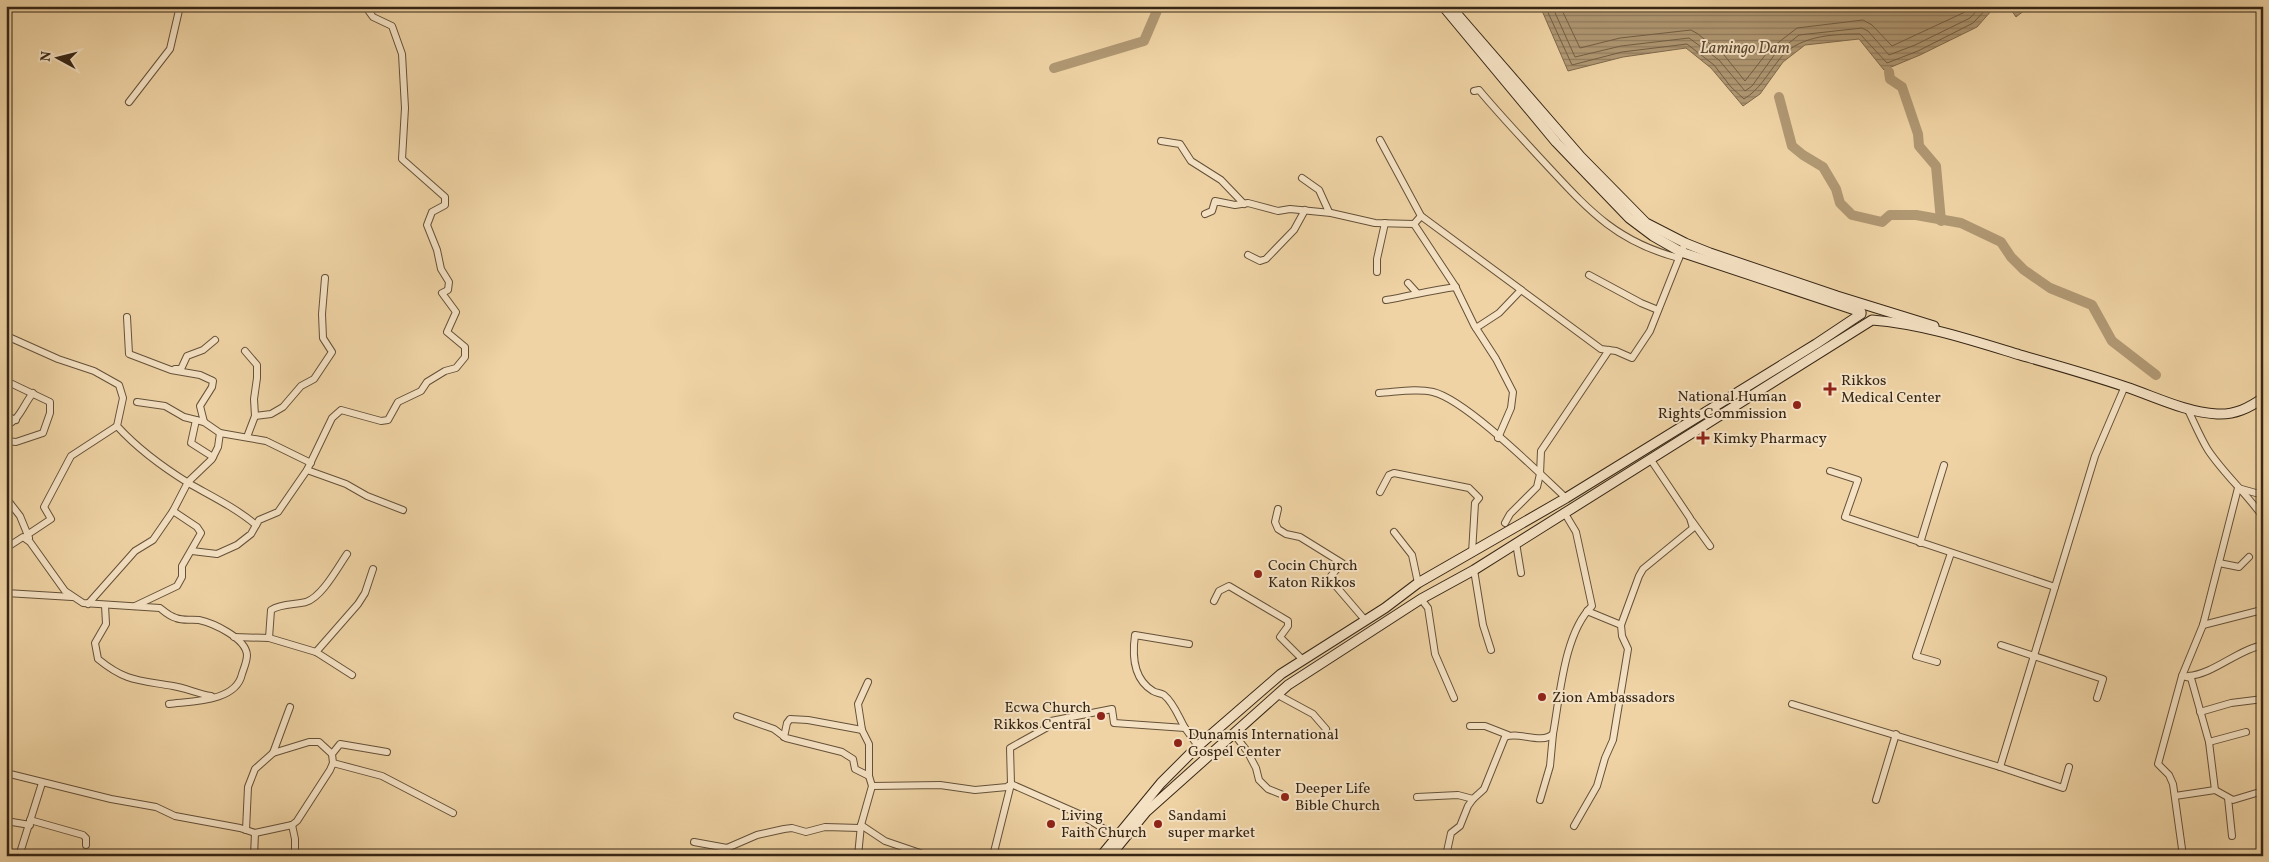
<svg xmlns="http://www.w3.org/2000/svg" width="2269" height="862" font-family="Vollkorn,serif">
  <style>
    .water { fill: url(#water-rules); stroke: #7f6a4d }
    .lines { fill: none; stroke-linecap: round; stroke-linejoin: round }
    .shore { stroke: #735f44; stroke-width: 1 }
    .river { stroke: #b09873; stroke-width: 10 }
    .street-casing { stroke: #645139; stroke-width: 8 }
    .secondary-casing { stroke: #362615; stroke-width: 11 }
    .street { stroke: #f5e2c4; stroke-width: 6 }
    .secondary { stroke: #f5e2c4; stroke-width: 9 }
    .poi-dot { fill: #8f2418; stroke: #f5e2c4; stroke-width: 2 }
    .labels { text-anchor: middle; stroke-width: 4; stroke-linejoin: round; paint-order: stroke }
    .poi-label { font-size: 15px; fill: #362615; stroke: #f5e2c4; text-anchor: start }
    .water-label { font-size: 16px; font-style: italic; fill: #5b4831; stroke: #f5e2c4 }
  </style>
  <defs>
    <pattern id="water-rules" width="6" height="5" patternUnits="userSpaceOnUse" patternTransform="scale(1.25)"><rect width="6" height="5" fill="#b09873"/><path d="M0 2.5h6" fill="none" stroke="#907c5d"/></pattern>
  </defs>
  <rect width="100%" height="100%" fill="#efd3a4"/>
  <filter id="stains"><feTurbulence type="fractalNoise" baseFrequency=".004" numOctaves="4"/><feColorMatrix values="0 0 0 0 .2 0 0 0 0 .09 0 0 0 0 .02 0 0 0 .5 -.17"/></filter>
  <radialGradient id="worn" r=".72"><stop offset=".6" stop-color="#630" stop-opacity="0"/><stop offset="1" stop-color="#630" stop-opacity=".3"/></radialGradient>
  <polygon class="water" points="1540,6 2030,6 2016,17 2010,8 1992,10 1977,27 1920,55 1884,70 1859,39 1805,45 1783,62 1760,94 1743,106 1711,68 1686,48 1623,57 1568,71"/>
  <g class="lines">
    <g class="shore">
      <path d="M1545,6L1572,65L1622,52L1687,44L1714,65L1731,87L1744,99C1759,90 1767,75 1778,61C1796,36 1831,34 1860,34L1887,63L1918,51L1973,23L1989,6"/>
      <polyline points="1552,6 1575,57 1621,46 1689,38 1719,60 1745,91 1752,86 1775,54 1799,35 1862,28 1868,31 1889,55 1915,45 1970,18 1981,6"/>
      <polyline points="1560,6 1580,48 1620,38 1691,30 1698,34 1724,55 1745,81 1770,49 1797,28 1863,20 1872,25 1892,46 1965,12 1970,6"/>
    </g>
    <g class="river">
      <polyline points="1054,68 1144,41 1159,6"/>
      <polyline points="1889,72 1890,79 1902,87 1918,134 1919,146 1936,166 1941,221"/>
      <polyline points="1779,97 1792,146 1803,155 1823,167 1836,189 1840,203 1852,215 1882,222 1890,215 1916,215 1961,223 2001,242 2011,257 2024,270 2050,288 2092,305 2112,341 2156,375"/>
    </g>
    <defs>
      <g id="street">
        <path d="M1474,91L1479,90C1499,114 1520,136 1541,159C1585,206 1613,241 1679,258"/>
        <polyline points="129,102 170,49 180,6"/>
        <polyline points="1380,140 1421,216 1601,349 1616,351 1632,358 1650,331 1685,243"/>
        <polyline points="1161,141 1180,144 1191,161 1221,180 1244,204"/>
        <polyline points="1302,178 1319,190 1329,212"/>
        <polyline points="1205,214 1212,211 1215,201 1235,205 1248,203 1278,211 1290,209 1331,213 1375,223 1414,224 1421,216"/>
        <polyline points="1414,224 1455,286 1474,325 1496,359 1513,392 1511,408 1498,438"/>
        <polyline points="1248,255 1260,261 1266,259 1294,230 1305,210"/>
        <polyline points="1377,272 1377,259 1385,223"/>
        <polyline points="1589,275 1641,303 1658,310"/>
        <polyline points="1408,283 1417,293"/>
        <path d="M1386,300C1410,296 1432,290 1456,287"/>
        <polyline points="127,317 129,354 171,370 200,375 213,381 212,387 200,406 204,422 220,433 266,441 311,463"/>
        <polyline points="1476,328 1499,313 1521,290"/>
        <path d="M11,338L58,359L94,371L119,385L123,398L117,426C137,448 164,468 190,484C213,497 236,508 256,525"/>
        <polyline points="245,351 257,365 257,378 254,399 255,416 247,437"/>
        <polyline points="175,369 181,369 187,356 203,350 215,340"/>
        <polyline points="6,381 50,402 50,413 43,433 16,442 6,441"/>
        <path d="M1379,393C1396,392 1416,388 1433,392C1466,400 1538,472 1566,498"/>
        <polyline points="137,402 165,406 184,417 204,422"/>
        <path d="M2187,408C2194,422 2200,437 2208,450C2224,474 2246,493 2263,517"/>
        <polyline points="6,416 16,420"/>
        <polyline points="255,416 271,414 283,407 301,386 314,379 332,352 323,338 322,314 325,278"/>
        <polyline points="196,420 191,443 213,457"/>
        <path d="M6,426C21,418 23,405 33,393"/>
        <polyline points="307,470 346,484 367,496 403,510"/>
        <polyline points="1830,471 1858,480 1845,517 2055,587"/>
        <polyline points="1380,492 1389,475 1394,473 1469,488 1479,498 1475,503 1472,553"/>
        <polyline points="6,498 20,516 29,538"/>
        <polyline points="1278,509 1275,522 1278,529 1286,534 1300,537 1342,563 1331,576 1335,585 1365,620"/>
        <polyline points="1692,521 1710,546"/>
        <polyline points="1505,523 1510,514 1537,487 1540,474 1541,451 1609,350"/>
        <polyline points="1394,532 1412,555 1418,583"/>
        <polyline points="27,535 51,519 44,507 71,456 117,426"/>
        <polyline points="1516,543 1521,573"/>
        <polyline points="1920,543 1944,465"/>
        <path d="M6,548L23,537L30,542L65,591L83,603L160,608C165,612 169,616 176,618C183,621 191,619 199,620C213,623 246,638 247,655C247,661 244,668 242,674C236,702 192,701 169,704"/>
        <polyline points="192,551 217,554 237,545 251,534 259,520 278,512 307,470 332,418 341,410 381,421 388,420 398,402 421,391 427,382 445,371 456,368 465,357 465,347 447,332 456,312 442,293 448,290 449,282 441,269 437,250 427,225 432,212 445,205 445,197 402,159 405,108 402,54 392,26 373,17 365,6"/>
        <polyline points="2219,563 2239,567 2249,557"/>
        <polyline points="1474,570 1483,625 1491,650"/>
        <polyline points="6,593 72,597"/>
        <polyline points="1421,599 1428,608 1435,654 1454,698"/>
        <polyline points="1214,601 1219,591 1229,586 1288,621 1288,626 1280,637 1303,660"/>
        <polyline points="88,604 135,551 153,540 173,511 188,482 212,459 218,447 220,433"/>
        <path d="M105,605L106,624L95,643L98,659C126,682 139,680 173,686C186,688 198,694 211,696"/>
        <polyline points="135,606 177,586 182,577 182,566 201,533 197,527 173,511"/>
        <polyline points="1587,611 1621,625"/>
        <polyline points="2203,625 2258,611"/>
        <path d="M234,637L269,638L271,610C282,603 294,605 306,602C322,597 338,567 347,554"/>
        <polyline points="269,638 316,652 352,675"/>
        <polyline points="2001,645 2103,679 2097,698"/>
        <polyline points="316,652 358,604 365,593 373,569"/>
        <polyline points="1937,662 1916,656 1951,553"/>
        <polyline points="2182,676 2191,678 2209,742 2215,790"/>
        <path d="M2188,676C2214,674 2237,650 2263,645"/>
        <polyline points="868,682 858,704 862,730 869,744 869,776"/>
        <polyline points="1278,695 1313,714 1326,729"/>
        <polyline points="1792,704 2000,767 2063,788 2069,767"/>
        <polyline points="2200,712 2231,703 2263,699"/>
        <polyline points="737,716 774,729 786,738 842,752 853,759 855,769 869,776 872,786 861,825 858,856"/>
        <polyline points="1470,726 1485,726 1508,735"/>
        <path d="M1185,728C1179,718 1174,703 1164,695C1161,693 1156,693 1153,691C1133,679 1132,656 1135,635L1189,644"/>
        <polyline points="1234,734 1247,751 1256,768 1259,780 1268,789 1283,795"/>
        <polyline points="784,737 787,723 790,719 808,720 862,730"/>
        <polyline points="2209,742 2246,732"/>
        <polyline points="273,753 309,742 319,742 332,754"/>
        <polyline points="333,763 382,776 453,813"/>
        <polyline points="2000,767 2095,456 2125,386"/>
        <polyline points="6,773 111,799 156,807 175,816 240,828 255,833 292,825 297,821 330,770 333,763 332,754 340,744 387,752"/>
        <polyline points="872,786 940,785 975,790 1007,787 1011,784 1010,748 1046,728 1051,721 1112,709 1114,723 1185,728 1198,746"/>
        <polyline points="2175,796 2215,790 2233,800 2263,791"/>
        <polyline points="1417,797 1458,795 1473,799"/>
        <polyline points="2228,798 2232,836"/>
        <polyline points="1540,800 1550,766 1553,734"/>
        <polyline points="1876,800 1896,734"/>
        <polyline points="30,820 83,835 86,838 86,845"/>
        <polyline points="6,821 30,825"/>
        <polyline points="292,825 295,839 295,856"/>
        <polyline points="861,825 885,841 929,856"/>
        <polyline points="1574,826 1597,786 1605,758 1613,740 1628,649 1622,636 1621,625 1639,576 1643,569 1693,528 1690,518 1651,460"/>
        <polyline points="246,830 248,787 255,769 273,753 290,707"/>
        <polyline points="694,842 727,848 757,835 784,829 792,828 806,832 825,827 860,828"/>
        <polyline points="19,856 42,783"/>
        <polyline points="254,856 255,833"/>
        <polyline points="993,856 1011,784 1079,814 1116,836"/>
        <path d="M1446,856L1451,833L1460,826L1468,806L1473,799L1484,789L1505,737C1519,731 1541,745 1553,734C1560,696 1564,633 1592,606L1576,532L1564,512"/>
        <polyline points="2183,856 2173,784 2169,775 2158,764 2182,676 2203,625 2238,488 2263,495"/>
        <polyline points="2262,856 2263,855"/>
      </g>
      <g id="secondary">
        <polyline points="1443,6 1556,142 1629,218 1653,236 1681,252 1861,312"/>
        <polyline points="1450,6 1581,157 1646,223 1685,243 1710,253 1837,296 1934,326"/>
        <polyline points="1101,856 1161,783 1198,746 1281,674 1385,608 1418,583 1566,498 1816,344 1861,314"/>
        <path d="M1110,856L1146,812L1288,685L1421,599L1474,570L1872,320C1923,324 1971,340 2020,355C2055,365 2091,375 2126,387C2156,397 2185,412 2217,414C2235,415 2249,408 2263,398"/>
      </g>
    </defs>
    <use href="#street" class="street-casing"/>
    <use href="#secondary" class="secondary-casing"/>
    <use href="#street" class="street"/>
    <use href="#secondary" class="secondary"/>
  </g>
  <g class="poi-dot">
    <path d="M1827.5 381.5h5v5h5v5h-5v5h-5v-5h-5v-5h5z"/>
    <circle cx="1797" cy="405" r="5"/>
    <path d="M1700.5 430.5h5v5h5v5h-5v5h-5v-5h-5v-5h5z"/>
    <circle cx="1258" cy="574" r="5"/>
    <circle cx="1542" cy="697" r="5"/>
    <circle cx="1101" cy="716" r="5"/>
    <circle cx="1178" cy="743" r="5"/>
    <circle cx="1285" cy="797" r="5"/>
    <circle cx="1051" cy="824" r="5"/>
    <circle cx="1158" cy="824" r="5"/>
  </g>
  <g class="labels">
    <g class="poi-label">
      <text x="1841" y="385">Rikkos<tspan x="1841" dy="17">Medical Center</tspan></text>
      <text x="1787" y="401" text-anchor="end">National Human<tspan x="1787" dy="17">Rights Commission</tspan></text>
      <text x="1713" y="443">Kimky Pharmacy</text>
      <text x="1268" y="570">Cocin Church<tspan x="1268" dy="17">Katon Rikkos</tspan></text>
      <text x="1552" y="702">Zion Ambassadors</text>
      <text x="1091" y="712" text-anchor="end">Ecwa Church<tspan x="1091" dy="17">Rikkos Central</tspan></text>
      <text x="1188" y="739">Dunamis International<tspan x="1188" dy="17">Gospel Center</tspan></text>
      <text x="1295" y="793">Deeper Life<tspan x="1295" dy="17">Bible Church</tspan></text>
      <text x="1061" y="820">Living<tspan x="1061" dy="17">Faith Church</tspan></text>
      <text x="1168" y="820">Sandami<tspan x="1168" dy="17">super market</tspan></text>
    </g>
    <g class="water-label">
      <text x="1745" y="53">Lamingo Dam</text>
    </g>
  </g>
  <rect width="2269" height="862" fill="none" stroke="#efd3a4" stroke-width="25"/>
  <rect x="8" y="8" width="2254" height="847" fill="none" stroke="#362615" stroke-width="2.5"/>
  <rect x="12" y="12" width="2244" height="837" fill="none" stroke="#362615"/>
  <g transform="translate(58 58) rotate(277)" stroke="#f5e2c4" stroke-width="4" paint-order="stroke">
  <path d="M0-4L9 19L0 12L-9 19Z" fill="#362615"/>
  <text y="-8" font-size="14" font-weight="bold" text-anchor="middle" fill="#362615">N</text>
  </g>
  <rect width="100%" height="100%" filter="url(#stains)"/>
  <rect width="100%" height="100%" fill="url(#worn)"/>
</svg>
